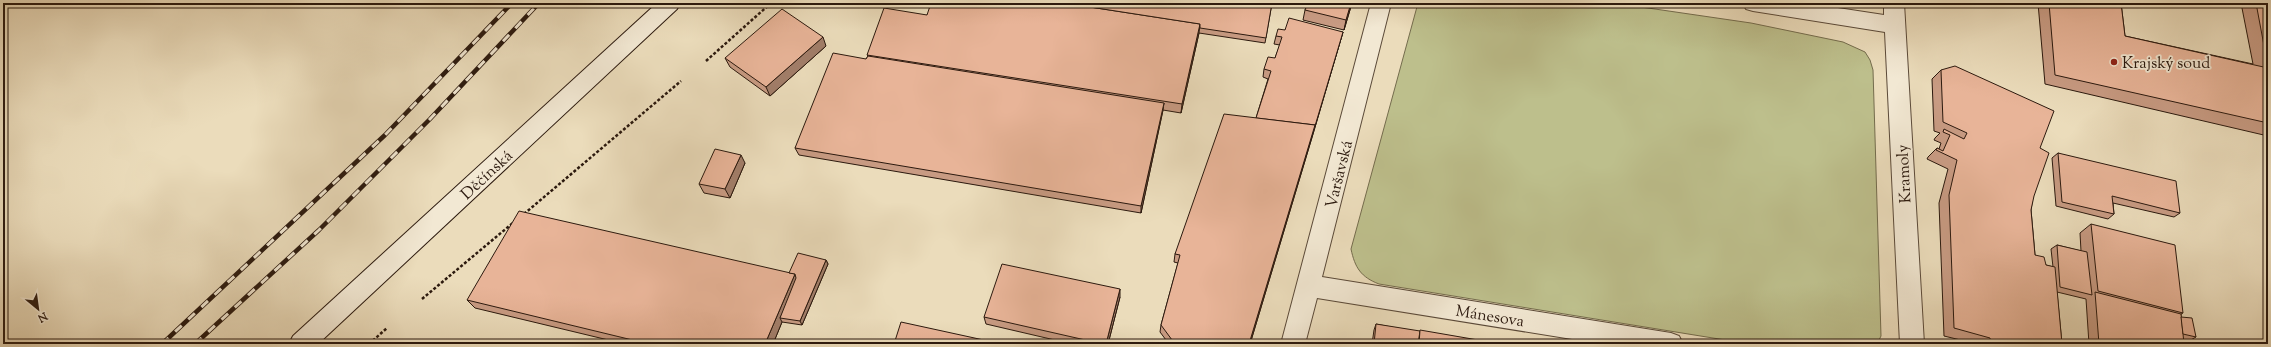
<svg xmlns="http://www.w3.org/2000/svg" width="2271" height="347" font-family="'Sorts Mill Goudy',serif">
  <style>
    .green { fill: #bdbf8c; stroke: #746c4d }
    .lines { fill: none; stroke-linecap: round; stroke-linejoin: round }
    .street-casing { stroke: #5b4a39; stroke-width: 2 }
    .secondary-casing { stroke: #2b190e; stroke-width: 2 }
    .path { stroke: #2b190e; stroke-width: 2.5; stroke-dasharray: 3 2; stroke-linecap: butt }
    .street { fill: #f2e8d3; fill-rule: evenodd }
    .secondary { fill: #f2e8d3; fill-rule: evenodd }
    .rail-casing { stroke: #2b190e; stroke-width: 4.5 }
    .rail { stroke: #f2e8d3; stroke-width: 3; stroke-dasharray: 9; stroke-linecap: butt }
    .wall { fill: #c89b83; stroke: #2b190e }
    .shaded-wall { fill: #a27e6a; stroke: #2b190e }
    .building { fill: #e8b498; stroke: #2b190e }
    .poi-dot { fill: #8f2418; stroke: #f2e8d3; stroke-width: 1.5 }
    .labels { text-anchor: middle; stroke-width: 3.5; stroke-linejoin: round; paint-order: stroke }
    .poi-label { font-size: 16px; fill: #2b190e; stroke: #f2e8d3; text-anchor: start }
    .street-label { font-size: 16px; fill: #2b190e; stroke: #f2e8d3 }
  </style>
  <rect width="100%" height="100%" fill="#ebdcbb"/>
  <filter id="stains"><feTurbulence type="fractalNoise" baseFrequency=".005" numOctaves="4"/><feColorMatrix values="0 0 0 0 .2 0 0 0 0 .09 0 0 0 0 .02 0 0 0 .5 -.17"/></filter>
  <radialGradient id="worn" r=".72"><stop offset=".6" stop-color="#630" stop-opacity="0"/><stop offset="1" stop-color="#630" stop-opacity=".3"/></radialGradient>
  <path class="green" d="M1418,3H1611L1648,8L1751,23L1843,42L1865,52L1870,60L1873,70L1881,336L1877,344H1750L1379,284C1361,277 1355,268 1351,249Z"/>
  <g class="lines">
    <defs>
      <g id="street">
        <polygon points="1371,3 1391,3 1322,277 1671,333 1679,336 1683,344 1603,344 1317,298 1305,344 1281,344"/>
        <polygon points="1743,3 1805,3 1884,15 1884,3 1904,3 1924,344 1900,344 1885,32 1753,11 1746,9"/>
      </g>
      <polygon id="secondary" points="657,3 680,3 677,9 318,344 289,344 293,336"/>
    </defs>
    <use href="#street" class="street-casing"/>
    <use href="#secondary" class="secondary-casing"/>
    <g class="path">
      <polyline points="706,61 771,3"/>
      <polyline points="524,214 681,81"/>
      <polyline points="422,299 514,222"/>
      <polyline points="369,344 387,328"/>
    </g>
    <use href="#street" class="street"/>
    <use href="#secondary" class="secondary"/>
    <defs>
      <g id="rail">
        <polyline points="162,344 385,135 512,3"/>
        <polyline points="195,344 319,230 430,119 539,3"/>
      </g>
    </defs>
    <use href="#rail" class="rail-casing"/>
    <use href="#rail" class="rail"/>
  </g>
  <g class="wall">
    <polygon points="1272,3 1265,43 1199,33 1181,113 1163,110 1141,213 799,155 795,148 866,59 868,56 867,55 927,15"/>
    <polygon points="1308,3 1352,3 1344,30 1303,20 1305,10"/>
    <polygon points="2038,3 2121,3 2125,36 2253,64 2241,3 2268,3 2268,136 2045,84"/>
    <polygon points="1285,30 1343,32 1313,134 1250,344 1169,344 1160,332 1161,325 1178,263 1174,262 1175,254 1256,118 1268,79 1263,77 1264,69 1275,58 1280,45 1274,44 1276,36"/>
    <polygon points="826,46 770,96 730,67 725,58"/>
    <polygon points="1941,70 2040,148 2031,210 2035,255 2046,265 2053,267 2051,249 2057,245 2081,251 2080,233 2091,224 2183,313 2181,314 2181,317 2196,337 2189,341 2183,340 2184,344 2089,344 2086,299 2057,292 2062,344 1977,344 1944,336 1939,203 1948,169 1927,159 1928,157 1937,148 1939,149 1941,143 1934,140 1935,138 1940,133 1934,131 1932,79"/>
    <polygon points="2058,153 2180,213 2174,217 2113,203 2114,214 2108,219 2056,206 2052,158"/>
    <polygon points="745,163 730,198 704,193 699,184"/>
    <polygon points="826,260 828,264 802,325 782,322 773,344 625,344 475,308 467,300 789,273"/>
    <polygon points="1120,297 1108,344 1072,344 986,324 984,317"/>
    <polygon points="1376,324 1478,344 1481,344 1372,344 1374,330"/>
  </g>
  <g class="shaded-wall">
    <polygon points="1351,3 1352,3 1344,30 1346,20"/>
    <polygon points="1200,24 1199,33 1181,113 1182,104"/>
    <polygon points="1343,32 1313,134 1250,344 1249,344"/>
    <polygon points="823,37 826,46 770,96 766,87"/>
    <polygon points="1164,103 1163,110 1141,213 1141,206"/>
    <polygon points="741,155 745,163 730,198 725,189"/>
    <polygon points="826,260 828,264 802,325 800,321"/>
    <polygon points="795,274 799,282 780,318 782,322 773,344 765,344"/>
    <polygon points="1120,289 1120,297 1108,344 1106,344"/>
  </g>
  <g class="building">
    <polygon points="931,3 1064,3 1200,24 1182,104 867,55 884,8 927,15"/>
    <polygon points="1064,3 1272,3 1266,38 1200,28 1200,24"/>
    <polygon points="1308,3 1351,3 1346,20 1305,10"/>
    <polygon points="2049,3 2121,3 2125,36 2268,68 2268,123 2055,75"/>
    <polygon points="2256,3 2268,3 2268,67"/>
    <polygon points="782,9 823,37 766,87 725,58"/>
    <polygon points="1289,18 1343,32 1315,126 1315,125 1256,118 1271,71 1264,69 1268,57 1275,58 1282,37 1276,36 1278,29 1285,30"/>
    <polygon points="833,53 866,59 868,56 1164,103 1141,206 795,148"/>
    <polygon points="1955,66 2054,111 2040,148 2049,153 2034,196 2031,210 2035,255 2044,257 2046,265 2055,267 2062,344 1991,344 1990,338 1954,328 1949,195 1957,160 1936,150 1937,148 1943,151 1950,135 1943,132 1944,129 1964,139 1967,133 1943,122 1941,70"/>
    <polygon points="1224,114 1315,125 1249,344 1175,344 1161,325 1180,255 1175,254"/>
    <polygon points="715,149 741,155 725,189 699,184"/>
    <polygon points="2058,153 2176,181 2180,213 2112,196 2114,214 2062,202"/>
    <polygon points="519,211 795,274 765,344 649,344 467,300"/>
    <polygon points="2091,224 2175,245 2183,313 2098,291"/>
    <polygon points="2057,245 2087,252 2092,295 2060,287"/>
    <polygon points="798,253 826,260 800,321 780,318 796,278 795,274 789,273"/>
    <polygon points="1002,264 1120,289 1106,344 1103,344 984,317"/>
    <polygon points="2095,292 2181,314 2184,344 2099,344"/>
    <polygon points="2181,317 2192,318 2196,337 2183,334"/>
    <polygon points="901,322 1002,344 894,344"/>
    <polygon points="1376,324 1420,331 1418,344 1374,344"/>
    <polygon points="1420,330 1478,340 1478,344 1419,344"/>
    <polygon points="410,342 419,344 406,344"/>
  </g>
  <circle class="poi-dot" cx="2114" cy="62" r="4"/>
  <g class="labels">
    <g class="poi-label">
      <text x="2122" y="68">Krajský soud</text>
    </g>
    <g class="street-label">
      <text transform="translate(486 174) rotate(-43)" y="6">Děčínská</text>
      <text transform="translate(1338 174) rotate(-76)" y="6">Varšavská</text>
      <text transform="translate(1903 174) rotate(-93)" y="6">Kramoly</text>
      <text transform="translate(1490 315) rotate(9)" y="6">Mánesova</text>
    </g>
  </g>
  <rect width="2271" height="347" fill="none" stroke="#ebdcbb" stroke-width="16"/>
  <rect x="4" y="4" width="2263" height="339" fill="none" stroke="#2b190e" stroke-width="2"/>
  <rect x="8" y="8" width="2255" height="331" fill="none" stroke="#2b190e"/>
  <g transform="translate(38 309) rotate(151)" stroke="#f2e8d3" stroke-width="3" paint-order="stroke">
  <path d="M0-3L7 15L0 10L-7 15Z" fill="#2b190e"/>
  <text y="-6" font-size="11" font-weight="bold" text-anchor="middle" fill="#2b190e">N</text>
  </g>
  <rect width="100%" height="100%" filter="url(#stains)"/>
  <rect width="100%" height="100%" fill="url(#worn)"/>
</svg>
